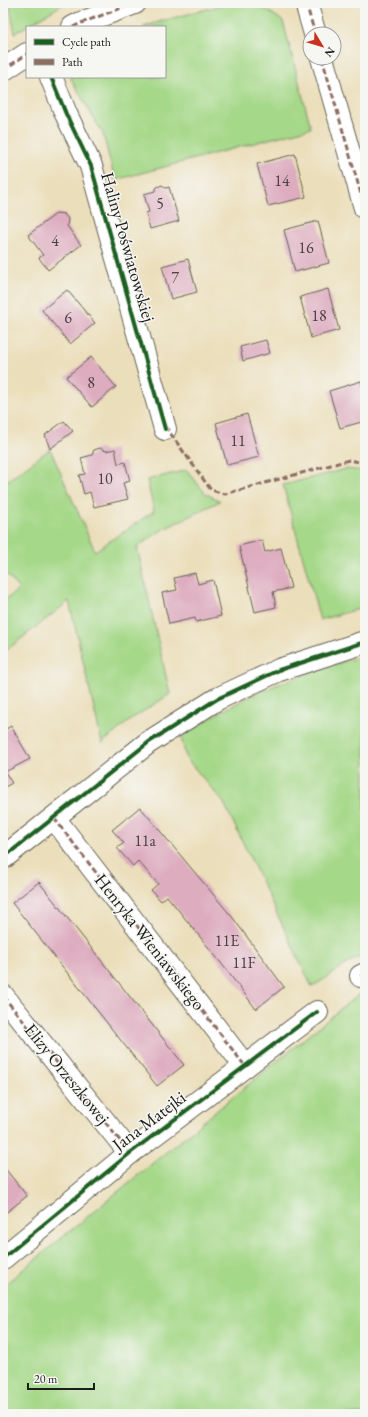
<svg xmlns="http://www.w3.org/2000/svg" width="368" height="1417" font-family="'EB Garamond',serif">
  <style>
    .green { fill: #a5d888; stroke: #607a52 }
    .building { fill: #ddacbf }
    .lines { fill: none; stroke-linecap: round; stroke-linejoin: round }
    .minor-casing { stroke: #646053; stroke-width: 24 }
    .minor { stroke: #fff; stroke-width: 22 }
    .quiet { stroke: #8d6e63; stroke-width: 3; stroke-dasharray: 6 3; stroke-linecap: butt }
    .cycleway-casing { stroke: #f6f6f2; stroke-width: 6 }
    .cycleway { stroke: #1b5e20; stroke-width: 4 }
    .labels { text-anchor: middle; stroke-width: 3; stroke-linejoin: round; paint-order: stroke }
    .number-label { font-size: 16px; fill: #4c4045 }
    .street-label { font-size: 18px; fill: #1c1c1c; stroke: #f6f6f2 }
  </style>
  <rect width="100%" height="100%" fill="#f6f6f2"/>
  <filter id="ink" filterUnits="userSpaceOnUse"><feTurbulence type="fractalNoise" baseFrequency=".025" numOctaves="2"/><feDisplacementMap in="SourceGraphic" scale="8" xChannelSelector="R" yChannelSelector="G"/><feConvolveMatrix kernelMatrix="1 2 1 2 8 2 1 2 1" color-interpolation-filters="sRGB"/></filter>
  <filter id="wash" filterUnits="userSpaceOnUse"><feTurbulence type="fractalNoise" baseFrequency=".012" numOctaves="4" result="noise"/><feDisplacementMap in="SourceGraphic" scale="16" xChannelSelector="R" yChannelSelector="G"/><feGaussianBlur stdDeviation="0.9" result="paint"/><feColorMatrix in="noise" values="0 0 0 0 0 0 0 0 0 0 0 0 0 0 0 0 0 1.4 0 .05"/><feComposite in="paint" operator="in"/></filter>
  <g filter="url(#wash)">
    <rect width="100%" height="100%" fill="#ebdeba"/>
    <g class="green">
      <polygon points="9,3 68,3 62,5 15,33"/>
      <polygon points="231,3 256,3 283,21 311,128 115,180 103,134 71,79 71,77 165,77 165,27 143,27 165,20"/>
      <polygon points="50,449 95,551 154,511 147,480 187,470 205,493 220,501 162,530 137,547 170,694 133,718 102,743 69,601 3,653 3,602 19,589 3,570 3,484"/>
      <polygon points="346,469 365,471 365,607 320,620 283,485"/>
      <path d="M365,655V954L351,961L312,987L224,803L186,758L181,737C200,725 219,712 239,702C279,681 322,668 365,655Z"/>
      <polygon points="360,993 365,1011 365,1414 3,1414 3,1286"/>
    </g>
    <g id="blocks">
      <g class="building">
        <polygon points="295,154 306,197 268,206 257,164"/>
        <polygon points="162,185 166,188 169,187 179,221 150,229 146,213 149,212 144,194 155,191 157,187"/>
        <polygon points="57,213 64,214 68,219 67,226 81,245 48,270 39,258 43,255 28,235"/>
        <polygon points="318,221 329,263 295,272 284,230"/>
        <polygon points="188,259 197,292 171,299 162,266"/>
        <polygon points="328,289 339,330 311,338 300,297"/>
        <polygon points="67,290 95,323 70,344 42,310"/>
        <polygon points="266,340 270,353 243,361 240,347"/>
        <polygon points="91,357 116,387 92,407 66,377"/>
        <polygon points="361,381 365,395 365,421 340,428 329,391"/>
        <polygon points="247,414 259,457 227,465 216,423"/>
        <polygon points="64,421 73,431 50,449 45,435"/>
        <polygon points="100,448 106,451 115,449 118,464 125,462 130,481 123,483 128,499 94,507 90,492 84,494 79,475 85,474 81,458 92,455 94,450"/>
        <polygon points="262,540 265,552 281,548 291,588 273,592 276,607 255,612 239,546"/>
        <polygon points="195,573 198,584 213,580 221,616 196,622 195,618 169,624 162,593 177,590 174,578"/>
        <polygon points="11,726 30,759 5,772 12,783 3,788 3,731"/>
        <polygon points="140,807 233,918 284,987 256,1009 221,963 167,896 161,901 151,890 158,884 138,861 133,866 117,848 124,843 112,830"/>
        <polygon points="39,882 184,1065 157,1086 12,903"/>
        <polygon points="3,1166 27,1196 3,1215"/>
      </g>
    </g>
  </g>
  <g filter="url(#ink)">
    <use href="#blocks" fill-opacity="0" stroke="#646053" stroke-width="1"/>
    <g class="lines">
      <defs>
        <g id="minor">
          <polyline points="306,3 315,34"/>
          <polyline points="73,27 81,23 135,3"/>
          <polyline points="322,58 365,208"/>
          <polyline points="3,70 27,54"/>
          <polyline points="51,77 66,114 91,166 165,429"/>
          <polyline points="54,818 245,1066"/>
          <polyline points="3,858 149,742 217,699 279,670 365,642"/>
          <polyline points="361,976 365,974"/>
          <polyline points="3,996 130,1153"/>
          <polyline points="3,1258 130,1153 317,1012"/>
        </g>
      </defs>
      <use href="#minor" class="minor-casing"/>
      <use href="#minor" class="minor"/>
      <g class="quiet">
        <polyline points="306,3 315,34"/>
        <polyline points="73,27 81,23 135,3"/>
        <polyline points="322,58 365,208"/>
        <polyline points="3,70 27,54"/>
        <polyline points="165,426 211,490 225,494 349,460 365,463"/>
        <polyline points="54,818 245,1066"/>
        <polyline points="361,976 365,974"/>
        <polyline points="3,996 130,1153"/>
      </g>
      <defs>
        <g id="cycleway">
          <polyline points="51,77 66,114 91,166 165,429"/>
          <polyline points="3,858 149,742 217,699 279,670 365,642"/>
          <polyline points="3,1258 130,1153 317,1012"/>
        </g>
      </defs>
      <use href="#cycleway" class="cycleway-casing"/>
      <use href="#cycleway" class="cycleway"/>
    </g>
  </g>
  <g class="labels">
    <g class="number-label">
      <text x="282" y="186">14</text>
      <text x="160" y="209">5</text>
      <text x="55" y="246">4</text>
      <text x="306" y="253">16</text>
      <text x="175" y="283">7</text>
      <text x="319" y="321">18</text>
      <text x="68" y="323">6</text>
      <text x="91" y="388">8</text>
      <text x="238" y="446">11</text>
      <text x="105" y="484">10</text>
      <text x="145" y="846">11a</text>
      <text x="227" y="946">11E</text>
      <text x="244" y="968">11F</text>
    </g>
    <g class="street-label">
      <text transform="translate(128 247) rotate(74)" y="6">Haliny Poświatowskiej</text>
      <text transform="translate(150 942) rotate(52)" y="6">Henryka Wieniawskiego</text>
      <text transform="translate(67 1074) rotate(51)" y="6">Elizy Orzeszkowej</text>
      <text transform="translate(149 1121) rotate(-37)" y="6">Jana Matejki</text>
    </g>
  </g>
  <rect width="368" height="1417" fill="none" stroke="#f6f6f2" stroke-width="16"/>
  <rect x="26" y="26" width="140" height="52" fill="#f6f6f2" stroke="#9f9f9c"/>
  <rect x="34" y="39" width="20" height="6" fill="#1b5e20" stroke="#9f9f9c"/>
  <text x="62" y="46" font-size="12" fill="#1c1c1c">Cycle path</text>
  <rect x="34" y="59" width="20" height="6" fill="#8d6e63" stroke="#9f9f9c"/>
  <text x="62" y="66" font-size="12" fill="#1c1c1c">Path</text>
  <g transform="translate(322 46) rotate(128)"><circle r="19" fill="#f6f6f2" stroke="#9f9f9c"/>
  <path d="M0-3L7 15L0 10L-7 15Z" fill="#c8321e"/>
  <text y="-6" font-size="11" font-weight="bold" text-anchor="middle" fill="#1c1c1c">N</text>
  </g>
  <path d="M28 1383v6h66v-6" fill="none" stroke="#1c1c1c" stroke-width="2"/>
  <text x="34" y="1383" font-size="12" fill="#1c1c1c" stroke="#f6f6f2" stroke-width="3" paint-order="stroke">20 m</text>
</svg>
